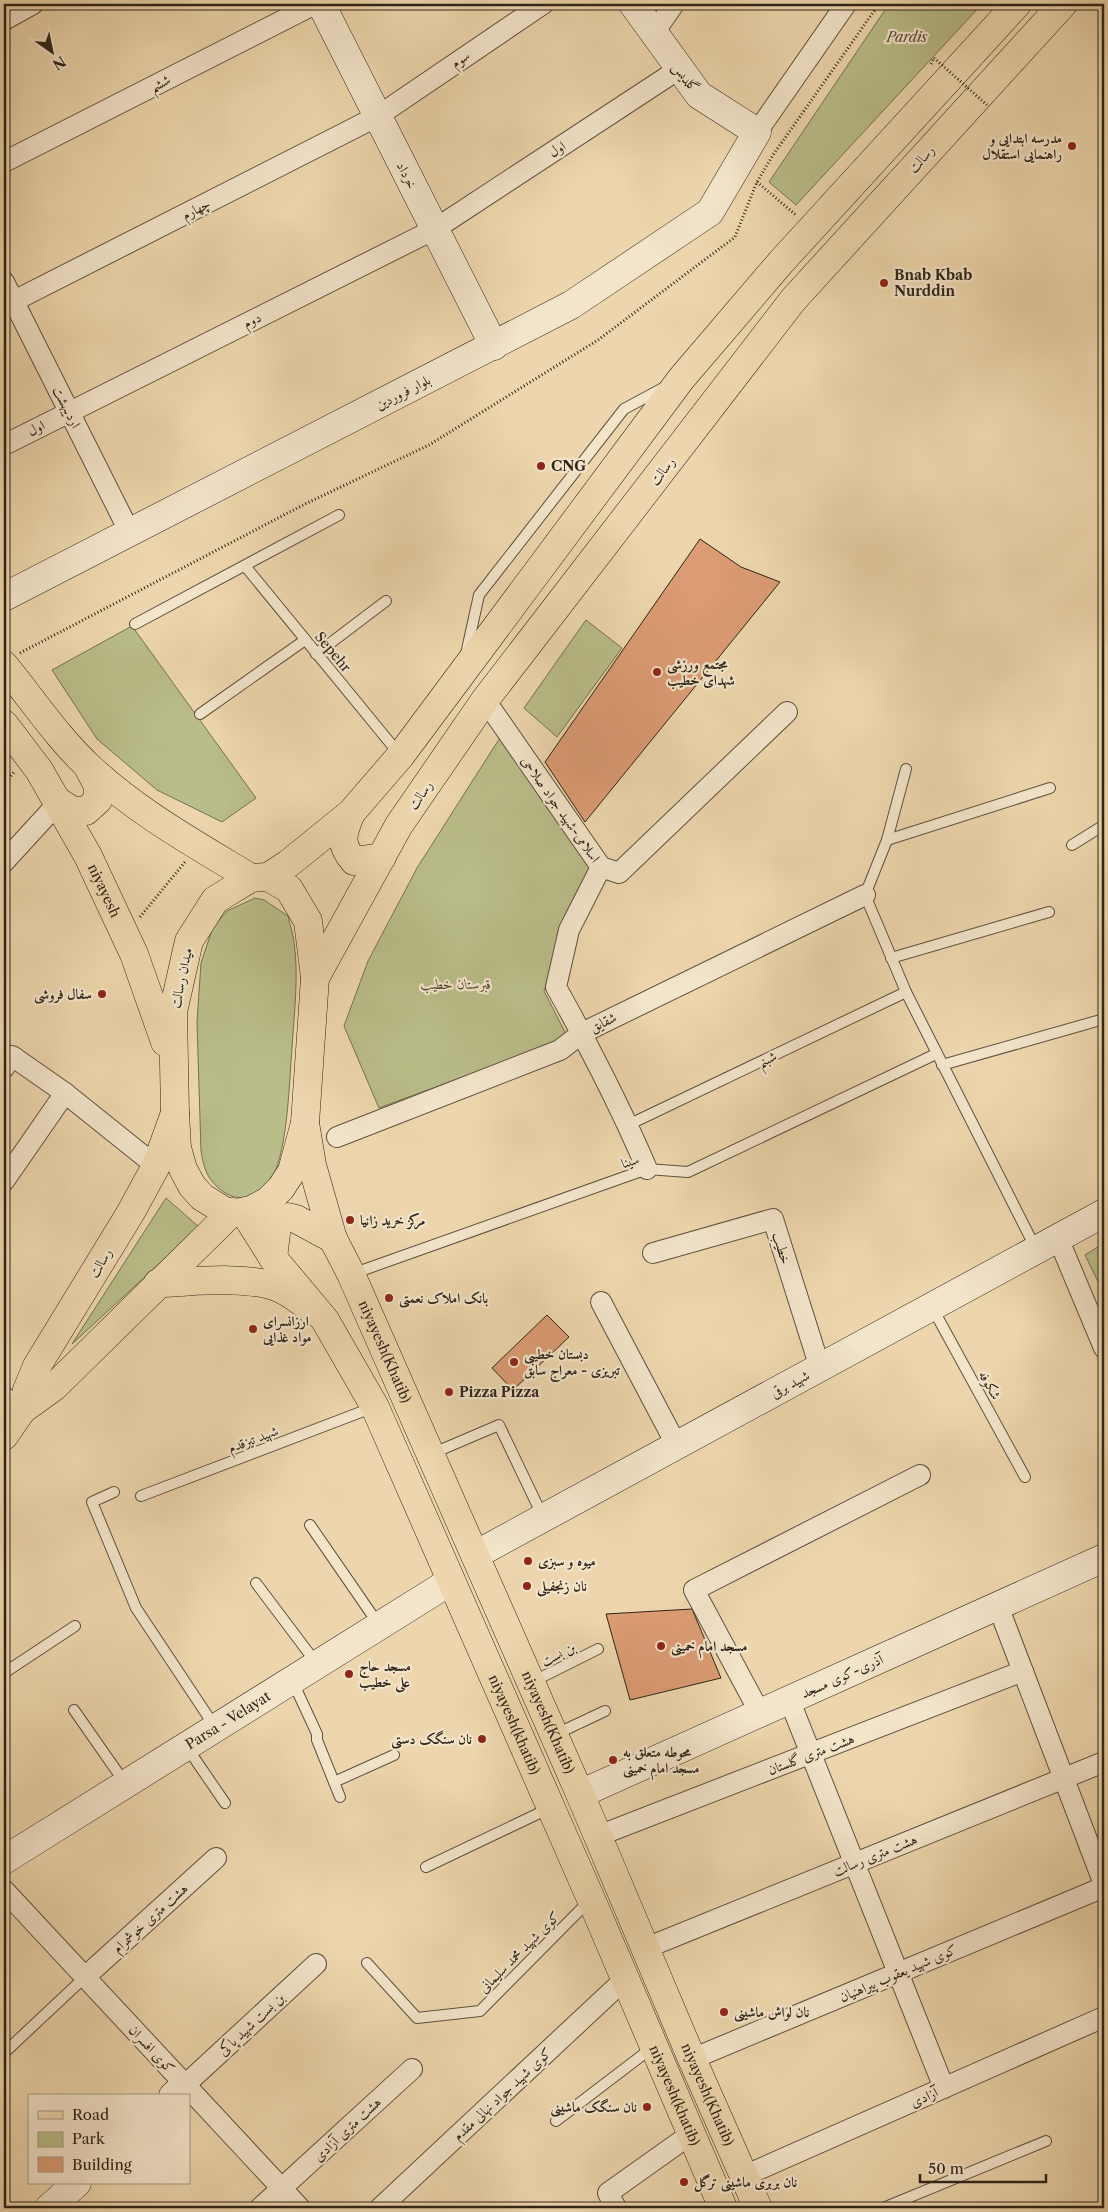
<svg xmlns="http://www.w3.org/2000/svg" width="1108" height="2212" font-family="'Libre Caslon Text',Amiri,serif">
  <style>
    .green { fill: #b9bd89; stroke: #747051 }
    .building { fill: #dc9c74; stroke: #2e2419 }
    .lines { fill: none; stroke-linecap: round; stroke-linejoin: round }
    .lane-casing { stroke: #5e503e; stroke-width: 12 }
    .street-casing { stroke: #5e503e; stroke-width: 22 }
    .secondary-casing { stroke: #2e2419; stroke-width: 29 }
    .primary-casing { stroke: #2e2419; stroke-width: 29 }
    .highway-casing { stroke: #2e2419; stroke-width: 29 }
    .path { stroke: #2e2419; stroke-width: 3; stroke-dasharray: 1 2.5; stroke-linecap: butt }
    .lane { stroke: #f3e4ca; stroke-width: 10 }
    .street { stroke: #f3e4ca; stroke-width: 20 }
    .secondary { stroke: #f3e4ca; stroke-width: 28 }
    .primary { stroke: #edd6ad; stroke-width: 28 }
    .highway { stroke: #edd6ad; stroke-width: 28 }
    .path-bridge { stroke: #2e2419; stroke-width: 3; stroke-dasharray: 1 2.5; stroke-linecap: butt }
    .poi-dot { fill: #8f2418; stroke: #f3e4ca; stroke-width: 2 }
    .labels { text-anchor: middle; stroke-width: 4.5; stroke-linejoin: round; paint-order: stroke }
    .park-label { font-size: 14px; font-style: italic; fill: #514a35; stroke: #f3e4ca }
    .street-label { font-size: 14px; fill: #2e2419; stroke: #f3e4ca }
    .poi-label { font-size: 14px; font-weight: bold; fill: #2e2419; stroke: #f3e4ca; text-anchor: start }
  </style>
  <rect width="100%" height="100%" fill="#edd6ad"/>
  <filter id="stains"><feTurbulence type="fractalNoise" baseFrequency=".004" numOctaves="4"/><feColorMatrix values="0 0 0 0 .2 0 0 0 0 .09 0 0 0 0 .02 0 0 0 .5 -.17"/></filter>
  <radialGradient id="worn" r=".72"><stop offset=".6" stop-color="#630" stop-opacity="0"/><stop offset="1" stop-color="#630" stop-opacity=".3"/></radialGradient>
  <g class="green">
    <polygon points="889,4 982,4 796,205 769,182"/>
    <polygon points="586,620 622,648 557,737 524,708"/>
    <polygon points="132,626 256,798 222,822 157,790 97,739 52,670"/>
    <polygon points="503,733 593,868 563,929 544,991 568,1038 379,1108 344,1026 368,961 417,868"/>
    <path d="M255,898L264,900L288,916C290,925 293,934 294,942C299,977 294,1013 292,1048C289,1084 288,1157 268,1186C259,1198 239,1201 227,1194C209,1183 204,1171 201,1151L197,1022L201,963L213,927L227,911Z"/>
    <polygon points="166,1198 199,1227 72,1344"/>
    <polygon points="1104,1243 1104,1294 1085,1255"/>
  </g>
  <g class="building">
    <polygon points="700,539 741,567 780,582 585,822 545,762"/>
    <polygon points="547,1315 569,1337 513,1390 492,1368"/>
    <polygon points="692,1609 721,1678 630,1700 606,1614"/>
  </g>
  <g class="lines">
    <defs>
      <g id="lane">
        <polyline points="245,566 400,755"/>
        <polyline points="135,624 339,515"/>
        <polyline points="316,654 386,601"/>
        <polyline points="466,654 479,595 624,409 665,387"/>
        <polyline points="200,714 305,640"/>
        <polyline points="906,769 887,840 865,895 906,992 1036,1249"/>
        <polyline points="887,840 1050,788"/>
        <polyline points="1072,845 1104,825"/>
        <polyline points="891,958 1049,912"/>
        <polyline points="942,1065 1104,1019"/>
        <polyline points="628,1125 906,992"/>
        <polyline points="352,1274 647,1169 688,1172 936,1054"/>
        <polyline points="933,1309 1025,1477"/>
        <polyline points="431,1454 499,1425 543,1517"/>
        <polyline points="114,1492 92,1502 136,1608 215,1727"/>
        <polyline points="141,1496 374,1407"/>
        <polyline points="310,1525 379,1625"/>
        <polyline points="256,1583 317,1664"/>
        <polyline points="4,1673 75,1626"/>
        <polyline points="292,1680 317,1734 317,1740 340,1797"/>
        <polyline points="532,1682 598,1649"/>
        <polyline points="74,1710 125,1783"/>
        <polyline points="554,1735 605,1711"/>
        <polyline points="186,1746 225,1803"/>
        <polyline points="334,1782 394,1755"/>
        <polyline points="426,1867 550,1808"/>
        <polyline points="367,1963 417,2018 480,2011 590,1900"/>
        <polyline points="4,2053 85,1977"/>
        <polyline points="556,2121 653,2047"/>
        <polyline points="883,2208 1046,2141"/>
      </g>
      <g id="street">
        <polyline points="4,20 33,4"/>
        <polyline points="653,34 674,4"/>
        <polyline points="757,132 846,4"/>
        <polyline points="4,162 315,4"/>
        <polyline points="4,282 130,533"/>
        <polyline points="4,306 378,116 543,4"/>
        <polyline points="4,445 435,229 679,69"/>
        <path d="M485,700L601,867L569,930L556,987C589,1046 620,1106 647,1169"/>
        <polyline points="4,862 59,802"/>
        <polyline points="601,867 619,873 787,712"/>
        <polyline points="4,1068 12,1056 65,1093"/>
        <polyline points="337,1137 560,1050 582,1033 865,895"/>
        <polyline points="4,1181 65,1093 156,1166"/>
        <polyline points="1058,1238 1104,1348"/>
        <polyline points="653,1253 773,1219 820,1368"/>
        <polyline points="601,1302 677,1446"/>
        <polyline points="4,1397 22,1410"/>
        <polyline points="998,1606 1104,1884"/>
        <polyline points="789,1699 944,2088"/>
        <polyline points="760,1713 694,1590 920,1475"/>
        <polyline points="598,1836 1023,1671"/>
        <polyline points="4,1890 300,2208"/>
        <polyline points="646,1948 1104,1762"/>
        <polyline points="85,1977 216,1858"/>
        <polyline points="692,2059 1104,1887"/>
        <polyline points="185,2085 316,1964"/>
        <polyline points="744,2176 1104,2017"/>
        <polyline points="260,2208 412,2069"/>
        <polyline points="380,2208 625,1979"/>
        <polyline points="616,2208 608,2193 691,2134"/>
      </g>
      <g id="secondary">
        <polyline points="321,4 494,346"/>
        <polyline points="4,597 571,305 710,212 757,132 699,95 633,4"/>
        <polyline points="475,1555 1104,1213"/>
        <polyline points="580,1794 1104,1558"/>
        <path id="s1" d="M4,1860L451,1581"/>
        <polyline points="173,2096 185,2085"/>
        <polyline points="49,2208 77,2183"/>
      </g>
      <g id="primary">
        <polyline points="59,802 73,811 86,811 98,800 98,786 88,767"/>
        <path d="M351,813C343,833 338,843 354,861L382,857"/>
        <polyline points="268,877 288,864 351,813 401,755 681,379 781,262 1017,4"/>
        <polyline points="315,978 399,825 485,700 793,300 1063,4"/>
        <polyline points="305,1123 312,1165 333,1239"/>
        <polyline points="244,1212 273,1258"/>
        <polyline points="273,1258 277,1225 288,1217 296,1219 333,1239"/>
        <path d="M158,1283C194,1282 234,1276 270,1285C286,1289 301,1301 313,1311"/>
        <polyline points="22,1410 54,1387 232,1212"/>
        <polyline points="4,1436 22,1410 27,1390 37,1366 131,1212 156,1166 175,1113"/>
      </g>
      <g id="highway">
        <path d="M4,665C32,699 57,737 89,767C137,812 195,844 251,878"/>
        <path id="s2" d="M4,724L39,770L88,856L134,954L165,1042"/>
        <polygon points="268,877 289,889 308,921 315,978 305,1123 292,1171 281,1188 268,1201 251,1210 236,1213 226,1212 202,1197 192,1186 183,1169 177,1148 175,1113 173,1012 189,941 215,900 251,878"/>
        <path id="s3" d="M333,1239L351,1274L580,1794L692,2059L758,2208"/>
        <path id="s4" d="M273,1258L325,1320L375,1407L591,1899L723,2208"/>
      </g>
    </defs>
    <use href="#lane" class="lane-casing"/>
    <use href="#street" class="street-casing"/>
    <use href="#secondary" class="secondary-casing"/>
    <use href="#primary" class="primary-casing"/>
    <use href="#highway" class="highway-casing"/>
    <g class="path">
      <polyline points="931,64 934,58"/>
      <polyline points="757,182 796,215"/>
      <polyline points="20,653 305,504 429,445 598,340 735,237 757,182 773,155 879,4"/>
      <polyline points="4,784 15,771"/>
      <polyline points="140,917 185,862"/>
    </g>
    <use href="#lane" class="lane"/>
    <use href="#street" class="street"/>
    <use href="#secondary" class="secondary"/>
    <use href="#primary" class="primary"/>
    <use href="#highway" class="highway"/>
    <polyline class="path-bridge" points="934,58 987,105"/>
  </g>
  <g class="poi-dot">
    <circle cx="1072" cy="146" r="5"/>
    <circle cx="884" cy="283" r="5"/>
    <circle cx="541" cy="466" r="5"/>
    <circle cx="657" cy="672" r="5"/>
    <circle cx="102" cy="994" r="5"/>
    <circle cx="350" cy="1220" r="5"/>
    <circle cx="389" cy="1298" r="5"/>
    <circle cx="253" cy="1329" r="5"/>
    <circle cx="514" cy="1362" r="5"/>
    <circle cx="449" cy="1392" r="5"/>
    <circle cx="528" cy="1561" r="5"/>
    <circle cx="527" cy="1586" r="5"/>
    <circle cx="661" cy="1646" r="5"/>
    <circle cx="349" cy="1674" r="5"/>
    <circle cx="482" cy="1739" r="5"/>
    <circle cx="613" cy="1760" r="5"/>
    <circle cx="724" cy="2012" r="5"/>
    <circle cx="647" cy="2107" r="5"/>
    <circle cx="684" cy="2182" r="5"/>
  </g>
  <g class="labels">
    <g class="park-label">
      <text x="907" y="42">Pardis</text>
      <text x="456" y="989">قبرستان خطیب</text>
    </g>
    <g class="street-label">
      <text transform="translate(460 59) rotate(-35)" y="5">سوم</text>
      <text transform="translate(686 77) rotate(52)" y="5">گلدیس</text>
      <text transform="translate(160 83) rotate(-27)" y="5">ششم</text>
      <text transform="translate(557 149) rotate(-33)" y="5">اول</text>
      <text transform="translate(921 159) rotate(-48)" y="5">رسالت</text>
      <text transform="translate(407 175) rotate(63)" y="5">خرداد</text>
      <text transform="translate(196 209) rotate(-27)" y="5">چهارم</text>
      <text transform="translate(252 320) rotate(-26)" y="5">دوم</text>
      <text transform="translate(403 392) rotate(-27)" y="5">بلوار فروردین</text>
      <text transform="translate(67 407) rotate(63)" y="5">اردیبهشت</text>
      <text transform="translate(36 428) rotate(-28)" y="5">اول</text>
      <text transform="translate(662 471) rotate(-52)" y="5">رسالت</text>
      <text transform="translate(333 652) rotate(50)" y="5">Sepehr</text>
      <text transform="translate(420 795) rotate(-55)" y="5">رسالت</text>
      <text transform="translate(561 809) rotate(55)" y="5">اسلامی-شهید جواد صلاحی</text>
      <text dy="5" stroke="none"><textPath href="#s2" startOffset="195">niyayesh</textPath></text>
      <text transform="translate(181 978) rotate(-78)" y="5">میدان رسالت</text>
      <text transform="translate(603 1022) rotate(-26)" y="5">شقایق</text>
      <text transform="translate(767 1059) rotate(-26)" y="5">شبنم</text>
      <text transform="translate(630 1161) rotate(-18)" y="5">سینا</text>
      <text transform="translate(782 1248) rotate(73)" y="5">خطیب</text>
      <text transform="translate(100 1263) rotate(-59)" y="5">رسالت</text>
      <text dy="5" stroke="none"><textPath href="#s3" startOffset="124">niyayesh(Khatib)</textPath></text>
      <text transform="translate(790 1384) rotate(-29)" y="5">شهید برقی</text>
      <text transform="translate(990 1385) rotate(61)" y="5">شکوفه</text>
      <text transform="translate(253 1439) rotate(-21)" y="5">شهید تیزقدم</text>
      <text transform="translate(558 1654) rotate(-27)" y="5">بن بست</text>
      <text transform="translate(842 1676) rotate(-24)" y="5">آذری-کوی مسجد</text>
      <text dy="5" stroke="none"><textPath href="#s1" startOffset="264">Parsa - Velayat</textPath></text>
      <text dy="5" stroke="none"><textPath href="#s3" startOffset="529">niyayesh(Khatib)</textPath></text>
      <text dy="5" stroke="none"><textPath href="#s4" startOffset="528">niyayesh(khatib)</textPath></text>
      <text transform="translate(811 1754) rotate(-21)" y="5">هشت متری گلستان</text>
      <text transform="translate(875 1855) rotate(-22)" y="5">هشت متری رسالت</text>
      <text transform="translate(150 1918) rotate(-42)" y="5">هشت متری خوشمرام</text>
      <text transform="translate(519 1952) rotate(-45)" y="5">کوی شهید محمد سلیمانی</text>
      <text transform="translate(898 1973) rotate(-23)" y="5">کوی شهید یعقوب پیراهنیان</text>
      <text transform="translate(251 2024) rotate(-43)" y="5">بن بست شهید پاکى</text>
      <text transform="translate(152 2049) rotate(47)" y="5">کوی افسران</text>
      <text transform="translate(502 2094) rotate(-43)" y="5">کوی شهید جواد نهالی مقدم</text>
      <text dy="5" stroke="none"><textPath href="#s3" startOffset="934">niyayesh(Khatib)</textPath></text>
      <text dy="5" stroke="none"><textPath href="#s4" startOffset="932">niyayesh(khatib)</textPath></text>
      <text transform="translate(924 2097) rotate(-24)" y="5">آزادی</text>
      <text transform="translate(347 2129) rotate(-43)" y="5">هشت متری آزادی</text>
    </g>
    <g class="poi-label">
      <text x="1062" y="143" text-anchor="end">مدرسه ابتدایی و<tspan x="1062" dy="16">راهنمایی استقلال</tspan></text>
      <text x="894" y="280">Bnab Kbab<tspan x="894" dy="16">Nurddin</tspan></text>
      <text x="551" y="471">CNG</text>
      <text x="667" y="669">مجتمع ورزشی<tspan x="667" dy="16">شهدای خطیب</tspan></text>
      <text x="92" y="999" text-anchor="end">سفال فروشی</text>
      <text x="360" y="1225">مرکز خرید زانیا</text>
      <text x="399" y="1303">بانک املاک نعمتی</text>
      <text x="263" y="1326">ارزانسرای<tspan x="263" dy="16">مواد غذایی</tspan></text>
      <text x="524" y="1359">دبستان خطیبی<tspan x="524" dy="16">تبریزی - معراج سابق</tspan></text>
      <text x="459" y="1397">Pizza Pizza</text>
      <text x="538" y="1566">میوه و سبزی</text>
      <text x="537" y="1591">نان زنجفیلی</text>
      <text x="671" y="1651">مسجد امام خمینی</text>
      <text x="359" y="1671">مسجد حاج<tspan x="359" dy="16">علی خطیب</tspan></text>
      <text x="472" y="1744" text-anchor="end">نان سنگک دستی</text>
      <text x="623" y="1757">محوطه متعلق به<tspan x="623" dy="16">مسجد امام خمینی</tspan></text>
      <text x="734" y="2017">نان لواش ماشینی</text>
      <text x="637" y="2112" text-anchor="end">نان سنگک ماشینی</text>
      <text x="694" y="2187">نان بربری ماشینی ترگل</text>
    </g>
  </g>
  <rect width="1108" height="2212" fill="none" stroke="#edd6ad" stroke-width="20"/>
  <rect x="5" y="5" width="1098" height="2202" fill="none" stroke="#2e2419" stroke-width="2.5"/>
  <rect x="10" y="10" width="1088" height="2192" fill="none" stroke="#2e2419"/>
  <rect x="28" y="2094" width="162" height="90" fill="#f3e4ca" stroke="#a49783"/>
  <rect x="38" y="2111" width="25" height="8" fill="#edd6ad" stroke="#a49783"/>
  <text x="72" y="2120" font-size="15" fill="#2e2419">Road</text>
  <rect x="38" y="2132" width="25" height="15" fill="#b9bd89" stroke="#a49783"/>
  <text x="72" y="2144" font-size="15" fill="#2e2419">Park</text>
  <rect x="38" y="2157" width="25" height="15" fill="#dc9c74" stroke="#a49783"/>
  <text x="72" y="2170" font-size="15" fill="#2e2419">Building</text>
  <g transform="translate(52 52) rotate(147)" stroke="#f3e4ca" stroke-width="4" paint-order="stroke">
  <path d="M0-4L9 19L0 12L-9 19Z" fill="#2e2419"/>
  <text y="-8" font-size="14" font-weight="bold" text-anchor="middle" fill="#2e2419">N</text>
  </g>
  <path d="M920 2174v8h126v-8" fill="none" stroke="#2e2419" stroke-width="2.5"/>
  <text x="928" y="2174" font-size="15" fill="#2e2419" stroke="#f3e4ca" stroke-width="4" paint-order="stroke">50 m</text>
  <rect width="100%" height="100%" filter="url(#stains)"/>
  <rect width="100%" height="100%" fill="url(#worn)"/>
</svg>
